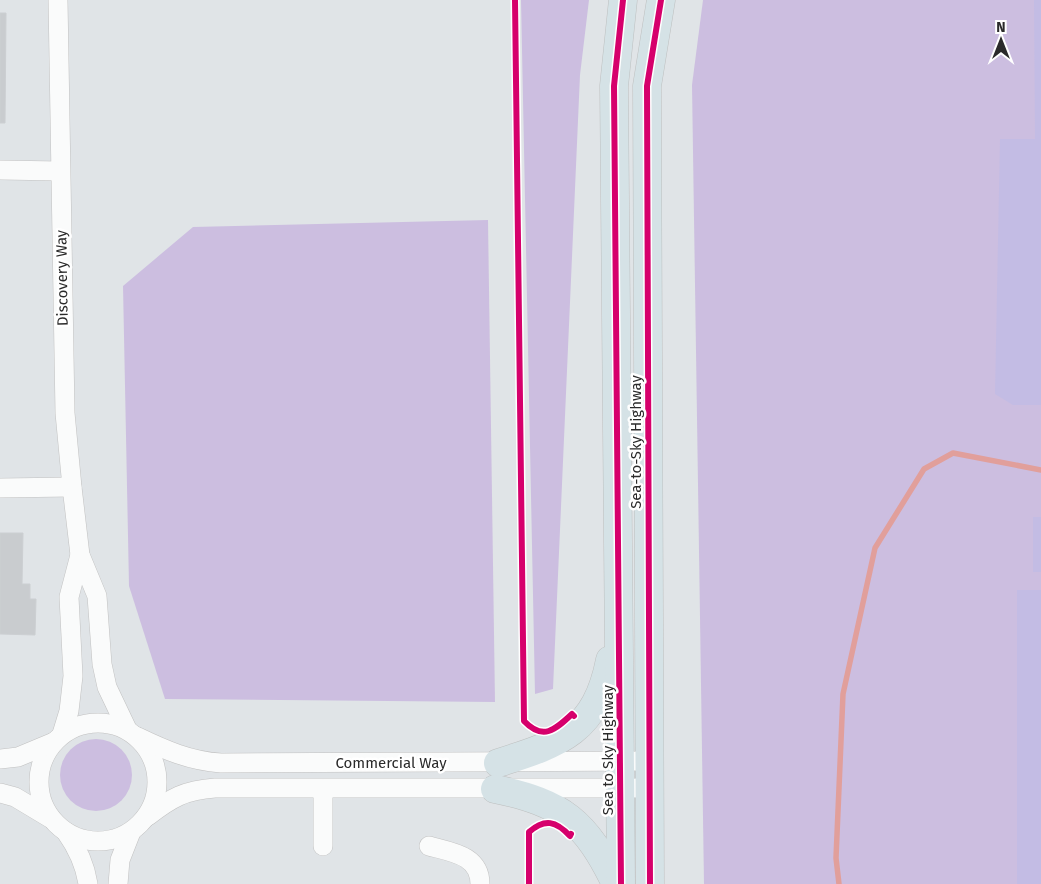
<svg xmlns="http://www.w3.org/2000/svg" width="1041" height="884" font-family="'Fira Sans',sans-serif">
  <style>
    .green { fill: #ccbee0 }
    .pitch { fill: #c3bce4 }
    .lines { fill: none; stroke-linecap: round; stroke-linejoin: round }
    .stream { stroke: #e19f9b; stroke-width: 5.5 }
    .building { fill: #c9cccf; stroke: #cccfd2 }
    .minor-casing { stroke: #c1c1c1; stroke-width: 20 }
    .highway-casing { stroke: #bdbfbf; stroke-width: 29 }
    .minor { stroke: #fafbfb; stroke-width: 19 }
    .highway { stroke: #d5e2e6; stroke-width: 28 }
    .cycleway-casing { stroke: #fff; stroke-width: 9 }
    .cycleway { stroke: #d6006c; stroke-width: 6 }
    .labels { text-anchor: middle; stroke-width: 5; stroke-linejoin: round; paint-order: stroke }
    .street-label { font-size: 15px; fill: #2a2a2a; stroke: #fff }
  </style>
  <rect width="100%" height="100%" fill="#e0e4e7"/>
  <g class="green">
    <polygon points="521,0 589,0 580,75 553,689 535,694"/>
    <polygon points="703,0 1041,0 1041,884 704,884 692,85"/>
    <polygon points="488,220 495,702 165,699 129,586 123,286 193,227"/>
    <circle cx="96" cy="775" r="36"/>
  </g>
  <g class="pitch">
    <polygon points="1034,0 1041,0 1041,405 1013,405 995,394 1000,139 1035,139"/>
    <rect x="1033" y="517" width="8" height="55"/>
    <rect x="1017" y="590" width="24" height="294"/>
  </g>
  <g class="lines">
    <polyline class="stream" points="839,884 836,858 843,694 875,548 924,469 953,453 1041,470"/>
  </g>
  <g class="building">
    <polygon points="0,13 6,13 5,123 0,123"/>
    <polygon points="0,533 23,533 22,584 30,584 30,599 36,599 35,635 0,634"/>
  </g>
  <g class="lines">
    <defs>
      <g id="minor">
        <polyline points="58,0 65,413 72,487 80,555 97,596 102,664 107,687 127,729"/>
        <polyline points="0,170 60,171"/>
        <polyline points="0,488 72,487"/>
        <circle cx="98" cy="782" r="59"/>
        <polyline points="62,734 69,711 73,676 69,597 80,555"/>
        <path d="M138,737C165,750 190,761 221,763L649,761"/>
        <polyline points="0,759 18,757 54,742"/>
        <polyline points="0,793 15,797 50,818"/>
        <path d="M148,816C171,798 185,790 215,788H649"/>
        <path d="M66,832C78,849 85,864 88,884"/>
        <polyline points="323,846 323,789"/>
        <path d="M429,846C451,852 480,855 480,884"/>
        <polyline points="118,884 120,860 131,832"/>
      </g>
      <g id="highway">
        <path d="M498,763C562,743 596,731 610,660"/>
        <path d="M495,789C563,803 586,822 616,884"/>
        <polyline points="621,884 614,86 623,0"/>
        <polyline points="650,884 647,86 661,0"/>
      </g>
    </defs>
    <use href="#minor" class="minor-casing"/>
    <use href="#highway" class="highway-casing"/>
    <use href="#minor" class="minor"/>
    <use href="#highway" class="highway"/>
    <defs>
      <g id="cycleway">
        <path d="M515,0L524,721C543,741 555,730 572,714L574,716"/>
        <path d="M529,884V832C545,818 556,821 570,836L571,834"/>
        <polyline points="621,884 614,86 623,0"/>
        <polyline points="650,884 647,86 661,0"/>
      </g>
    </defs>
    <use href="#cycleway" class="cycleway-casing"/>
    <use href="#cycleway" class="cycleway"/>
  </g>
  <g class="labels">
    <g class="street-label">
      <text transform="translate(62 278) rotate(-91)" y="5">Discovery Way</text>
      <text transform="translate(636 442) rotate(-90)" y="5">Sea-to-Sky Highway</text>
      <text transform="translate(608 750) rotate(-90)" y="5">Sea to Sky Highway</text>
      <text x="391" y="768">Commercial Way</text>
    </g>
  </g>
  <g transform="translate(1001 40)" stroke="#ffffff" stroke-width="4" paint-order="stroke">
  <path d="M0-4L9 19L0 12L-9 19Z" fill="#2a2a2a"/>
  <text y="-8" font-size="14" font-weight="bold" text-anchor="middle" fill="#2a2a2a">N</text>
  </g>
</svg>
